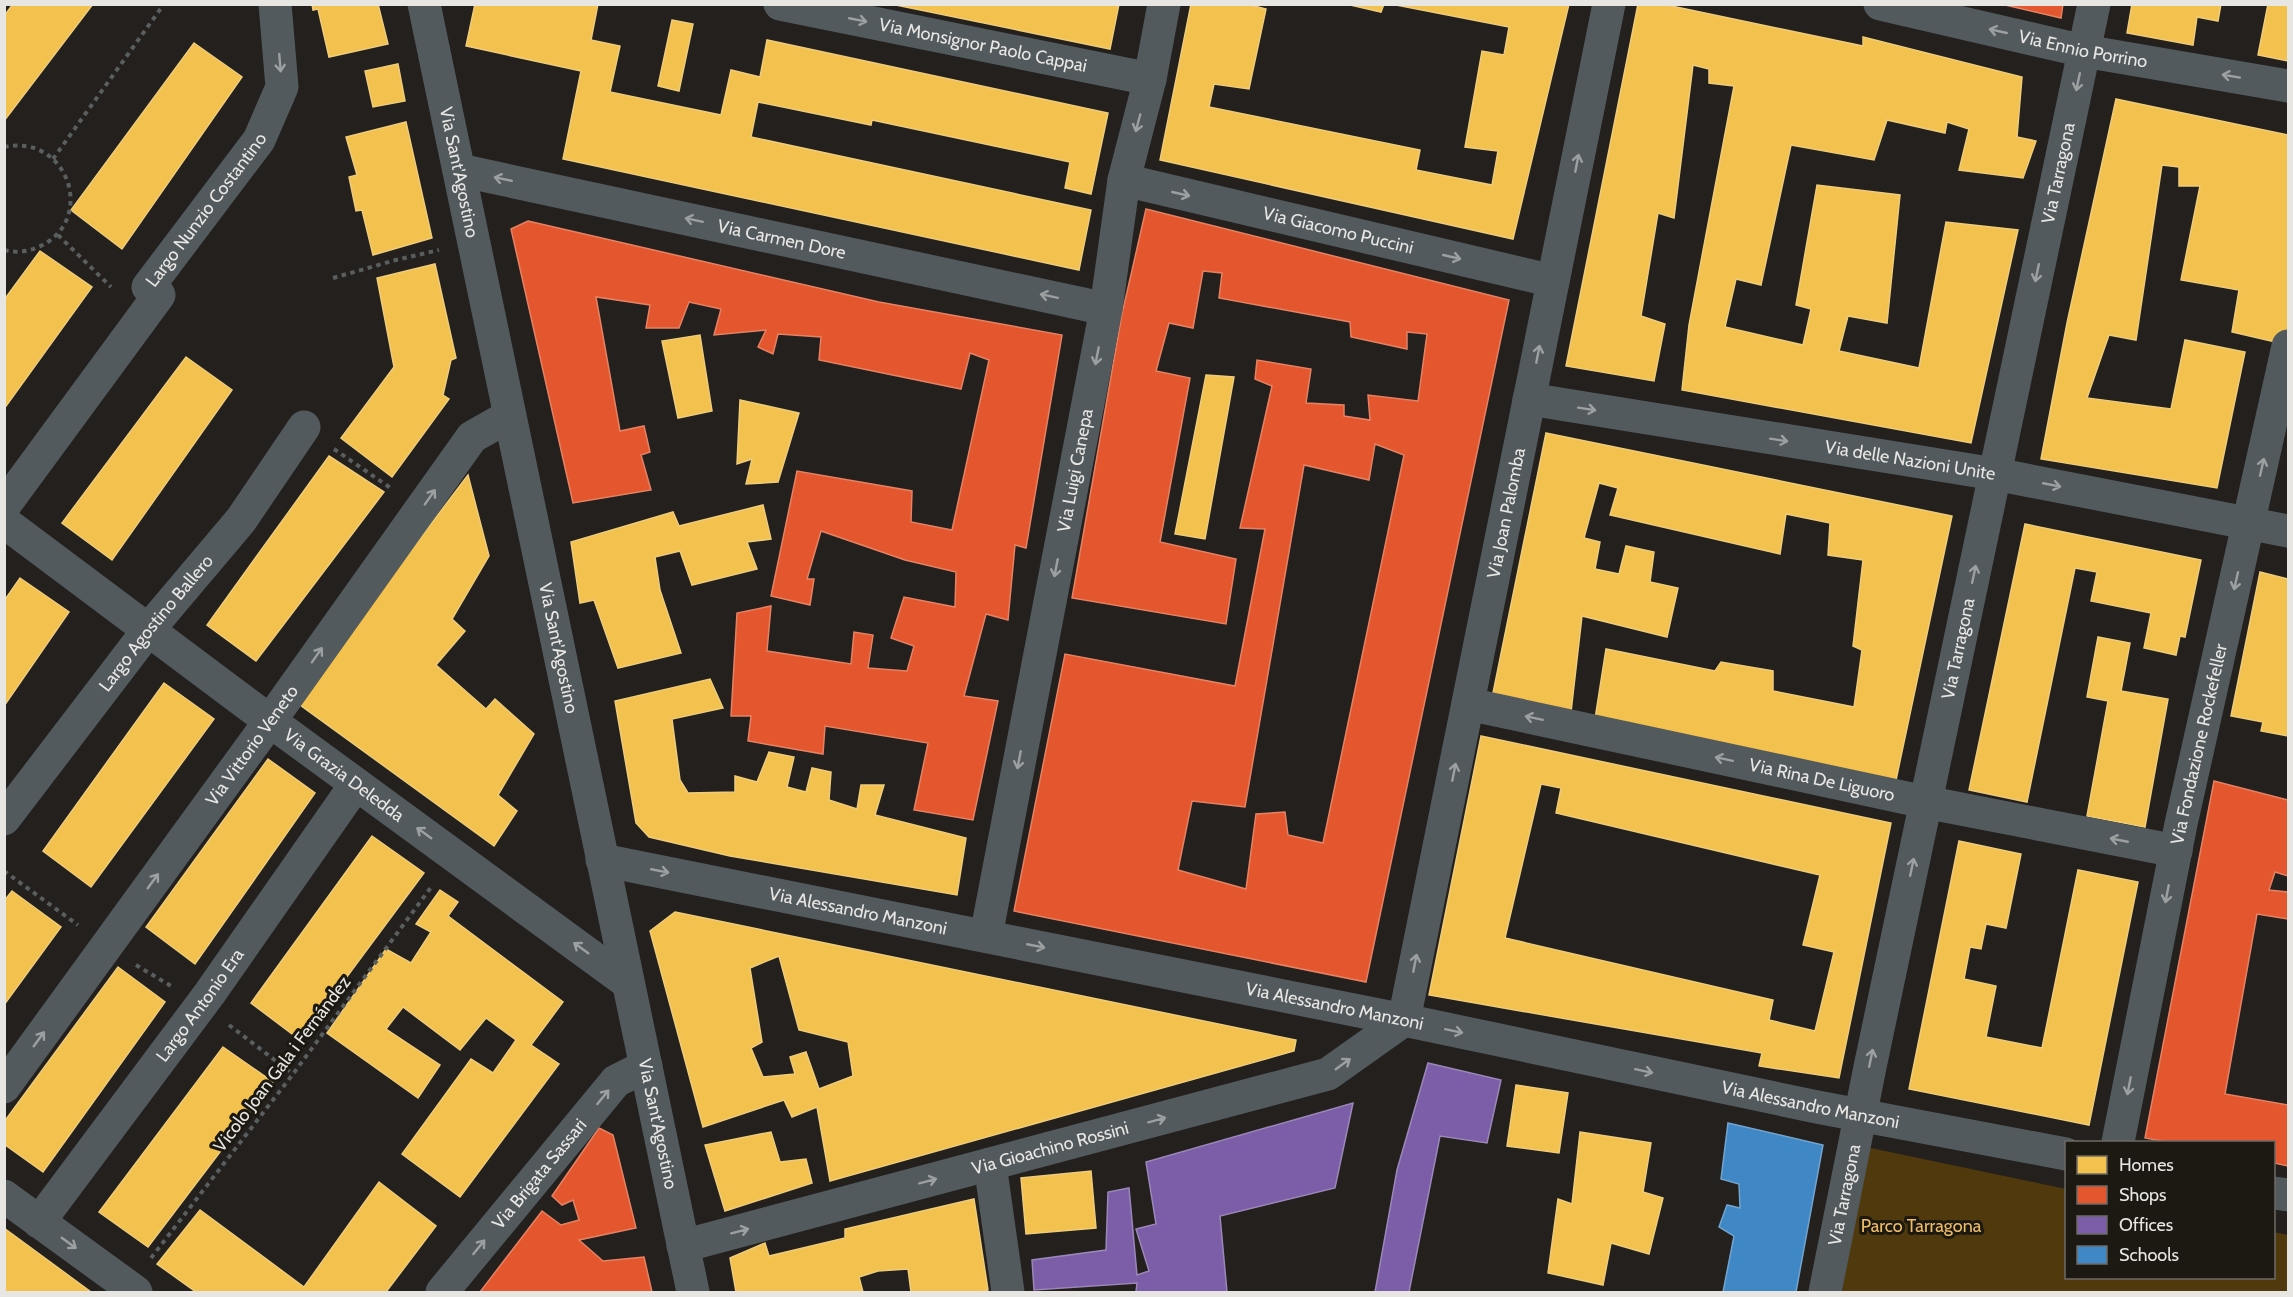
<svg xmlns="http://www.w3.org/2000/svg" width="2293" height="1297" font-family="Cabin,sans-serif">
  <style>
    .green { fill: #4f390d }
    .homes { fill: #f2c14e; stroke: #efcc7a; stroke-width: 1.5; fill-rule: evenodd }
    .shops { fill: #e4572e; stroke: #e58264; stroke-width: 1.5; fill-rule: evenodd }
    .offices { fill: #7b5ea7; stroke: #9c87b9; stroke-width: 1.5 }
    .schools { fill: #3f88c5; stroke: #72a4ce; stroke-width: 1.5 }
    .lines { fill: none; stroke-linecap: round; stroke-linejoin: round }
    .path { stroke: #595e5f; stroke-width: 4; stroke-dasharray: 4.5 4.5; stroke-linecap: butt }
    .minor { stroke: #525a5e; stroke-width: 33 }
    .tertiary { stroke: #525a5e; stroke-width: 33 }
    .oneway { stroke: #9da0a0 }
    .labels { text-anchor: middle; stroke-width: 6; stroke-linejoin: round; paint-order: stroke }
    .street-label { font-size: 18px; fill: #e8e6e2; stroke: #1c1812 }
    .park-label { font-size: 18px; fill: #efbc64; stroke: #1c1812 }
  </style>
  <rect width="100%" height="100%" fill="#23201d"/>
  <polygon class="green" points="1866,1147 2066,1189 2066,1278 2274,1278 2274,1232 2288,1235 2288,1292 1842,1292"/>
  <g class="homes">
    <polygon points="13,4 93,4 4,121 4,16"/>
    <polygon points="312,4 378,4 388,44 329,57 318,9 313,10"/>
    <polygon points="475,4 598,4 591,40 620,46 610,92 721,115 731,70 760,77 767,40 1108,113 1091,194 1065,188 1070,162 872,120 871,125 758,102 751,137 1091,210 1079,270 563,159 581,71 466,46"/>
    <polygon points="891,4 1119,4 1110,49"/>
    <polygon points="1191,4 1247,4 1266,9 1249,89 1214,84 1209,107 1420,150 1416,170 1492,185 1498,151 1465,147 1482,51 1504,55 1509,27 1391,4 1569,4 1513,239 1160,160"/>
    <polygon points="1346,4 1384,4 1381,12"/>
    <polygon points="1638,4 1662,4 1863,46 1863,37 2022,77 2017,137 2036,141 2023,178 1959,170 1969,129 1947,122 1945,133 1887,120 1874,160 1791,145 1761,285 1736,279 1725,327 1803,345 1811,309 1796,305 1817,185 1900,195 1887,323 1848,316 1839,351 1919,368 1946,222 2018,230 1971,443 1682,390 1689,325 1734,86 1709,83 1709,69 1693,65 1674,218 1658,213 1641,316 1665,324 1654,381 1566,366"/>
    <polygon points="2132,4 2221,4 2218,21 2197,17 2193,45 2127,33"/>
    <polygon points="2268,4 2288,4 2288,61 2258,55"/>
    <polygon points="672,20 693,24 679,91 658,86"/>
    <polygon points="194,43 242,77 122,249 71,210"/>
    <polygon points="398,64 405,101 373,107 365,71"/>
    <polygon points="2116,99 2288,135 2288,345 2232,332 2239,290 2181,280 2200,186 2179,186 2179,167 2162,165 2136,340 2109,335 2087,398 2171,409 2185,340 2245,352 2217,488 2041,459 2067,323"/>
    <polygon points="406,122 432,238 373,255 362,210 356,211 349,177 357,175 346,137"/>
    <polygon points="40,251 92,287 4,409 4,300"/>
    <polygon points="435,264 456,358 451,360 443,395 449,399 392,477 341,438 394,367 377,278"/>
    <polygon points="700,335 712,411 678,418 662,341"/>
    <polygon points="186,357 232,390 112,560 62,523"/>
    <polygon points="1206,375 1234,377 1205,539 1175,534"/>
    <polygon points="740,400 799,413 778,482 746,484 752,459 737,464"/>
    <polygon points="1546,433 1952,516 1896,780 1595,719 1606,649 1715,671 1721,662 1773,671 1773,691 1854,707 1862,650 1853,646 1863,560 1828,555 1830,523 1786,514 1780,554 1610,515 1618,488 1599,483 1584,538 1600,542 1595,569 1619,574 1626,546 1654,552 1650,582 1678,588 1667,637 1582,616 1571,712 1493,693"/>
    <polygon points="329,456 384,492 256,661 207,625"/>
    <polygon points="468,475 489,556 452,619 465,631 436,665 486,709 495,699 534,734 498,795 517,811 494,846 296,702"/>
    <polygon points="763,505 771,539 747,542 757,569 692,585 680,551 655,557 660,590 681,653 618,668 594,600 580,603 571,542 673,512 679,526"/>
    <polygon points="2025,524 2201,560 2185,637 2180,636 2176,655 2144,648 2151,613 2091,601 2097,572 2075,568 2027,802 1969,790"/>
    <polygon points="2260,572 2288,579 2288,736 2261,731 2263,722 2231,716"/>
    <polygon points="20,578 69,612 4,706 4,601"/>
    <polygon points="2098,637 2130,643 2121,691 2168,699 2145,827 2087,816 2108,701 2087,697"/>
    <polygon points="710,679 723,708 672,719 680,780 688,793 735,792 735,776 757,782 769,752 794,757 787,787 806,792 812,768 831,772 829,800 857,809 861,785 884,785 875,815 966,838 957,895 730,856 649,837 636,823 615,701"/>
    <polygon points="164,683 214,719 91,887 43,851"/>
    <path d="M1481,736L1891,823L1839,1078L1759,1066L1762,1053L1429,995ZM1541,784L1561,788L1556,813L1820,875L1803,945L1834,952L1815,1031L1769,1020L1773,1000L1505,938Z"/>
    <polygon points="268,759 315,793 195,964 146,927"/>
    <polygon points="372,836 424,873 300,1040 251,1003"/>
    <polygon points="1959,841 2021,854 2006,928 1986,924 1981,949 1970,947 1964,979 1996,986 1986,1037 2042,1048 2078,870 2138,882 2089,1125 1909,1089"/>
    <polygon points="440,890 458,902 448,916 563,1002 531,1045 559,1064 460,1197 402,1154 471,1059 493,1073 516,1040 486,1018 460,1050 403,1007 386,1029 440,1065 418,1098 327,1033 386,949 411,963 431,932 416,924"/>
    <polygon points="12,891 61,927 4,1005 4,901"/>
    <path d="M675,912L1296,1040L1294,1051L830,1181L817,1107L792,1117L784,1100L703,1127L650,931ZM779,956L799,1030L848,1042L853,1076L819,1089L806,1052L790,1057L795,1074L763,1077L751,1048L762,1042L750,968Z"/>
    <polygon points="118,967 165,1002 43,1172 4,1144 4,1122"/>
    <polygon points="223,1047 273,1082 148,1247 99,1212"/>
    <polygon points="1516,1085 1568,1093 1559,1153 1507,1146"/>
    <polygon points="771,1132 780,1162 806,1159 812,1183 725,1211 705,1145"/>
    <polygon points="1580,1132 1651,1143 1643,1192 1663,1198 1649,1254 1611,1243 1603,1285 1548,1273 1558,1199 1572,1204"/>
    <polygon points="1091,1171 1096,1228 1026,1234 1021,1178"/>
    <polygon points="379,1182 436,1226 386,1292 196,1292 157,1264 200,1210 304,1287"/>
    <polygon points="974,1199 988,1290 981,1292 911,1292 908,1269 878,1271 859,1277 863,1292 736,1292 730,1258 765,1243 769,1256 845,1238 845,1229"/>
    <polygon points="4,1228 91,1292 4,1292"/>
  </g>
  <g class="shops">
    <polygon points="2001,4 2063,4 2061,18"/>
    <path d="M1146,209L1509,300L1366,982L1014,911L1065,654L1235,686L1265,529L1240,528L1272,386L1255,379L1257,360L1311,369L1306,403L1344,405V416L1370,420L1368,395L1418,401L1427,334L1407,332V349L1351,337L1350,322L1219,298L1222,273L1203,271L1193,328L1169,323L1156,371L1190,378L1160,542L1236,559L1226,624L1072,598L1122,314ZM1375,444L1404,455L1323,843L1288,835L1285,812L1256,814L1246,889L1178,870L1192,801L1245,807L1304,465L1369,480Z"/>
    <polygon points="528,221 879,302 1062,335 1026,548 1015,545 1008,620 986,614 964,696 998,701 973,820 914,810 928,743 825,726 823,754 748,741 751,716 731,716 737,613 771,606 767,651 851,664 854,632 873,635 868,668 907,671 914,646 891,638 904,597 955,607 956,572 905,560 821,531 807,579 814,579 810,605 771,596 797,471 912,491 911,522 952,530 989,360 970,353 961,389 819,360 821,337 778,334 773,354 758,347 766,330 714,335 721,309 689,302 679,328 646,328 650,305 596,297 620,431 644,426 650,452 641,455 651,490 573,503 511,229"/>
    <polygon points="2214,781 2288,800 2288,876 2275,872 2269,890 2288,892 2288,919 2257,914 2225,1094 2288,1105 2288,1166 2274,1163 2274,1142 2167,1142 2145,1138"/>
    <polygon points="599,1128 613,1135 636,1228 579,1240 603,1261 644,1257 652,1292 480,1292 542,1211 561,1225 579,1220 573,1200 562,1205 552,1196"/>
  </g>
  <g class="offices">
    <polygon points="1428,1063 1501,1080 1487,1143 1440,1136 1409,1292 1375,1292 1397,1170"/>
    <polygon points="1353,1103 1335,1188 1220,1216 1227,1292 1136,1292 1137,1283 1034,1290 1032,1260 1106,1250 1108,1192 1129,1188 1137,1275 1149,1271 1136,1229 1156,1224 1146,1162"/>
  </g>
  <polygon class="schools" points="1728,1123 1823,1145 1796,1292 1723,1292 1734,1236 1719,1227 1727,1205 1740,1208 1739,1184 1721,1179"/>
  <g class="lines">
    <g class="path">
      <path d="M4,147C70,133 98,224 36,248C26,252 15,253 4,250"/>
      <polyline points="53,159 164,4"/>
      <polyline points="58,235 111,287"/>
      <polyline points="333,278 396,260 439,250"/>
      <polyline points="334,449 392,489"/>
      <polyline points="4,871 78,925"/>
      <polyline points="136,965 171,986"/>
      <polyline points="229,1025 293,1074"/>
      <polyline points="151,1258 293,1074 432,886"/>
    </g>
    <g class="minor">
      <path id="s1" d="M780,4L1150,79"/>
      <path id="s2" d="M1880,4L2084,51L2288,86"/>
      <path id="s3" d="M459,170L1106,309"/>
      <path id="s4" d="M1124,180L1553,281"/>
      <path id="s5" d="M1529,399L1995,474L2288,531"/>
      <path id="s6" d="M4,506L159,295L148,287L259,140L282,87L275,4"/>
      <path id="s7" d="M4,522L270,721L628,983"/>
      <path id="s8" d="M1468,704L1925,802L2176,851"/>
      <path id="s9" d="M4,819L149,629L241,520L304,427"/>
      <path id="s10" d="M602,860L1404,1020L1817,1107L2066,1154"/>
      <path id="s11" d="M986,936L1106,309L1124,180L1150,79L1164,4"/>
      <path id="s12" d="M4,1087L270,721L472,437L509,416"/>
      <path id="s13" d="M2118,1142L2181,824L2288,346"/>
      <polyline points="990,1164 1008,1292"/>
      <polyline points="2274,1193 2288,1195"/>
      <polyline points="4,1196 136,1292"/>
      <path id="s14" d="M39,1222L210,993L356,784"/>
      <path id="s15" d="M683,1246L1328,1074L1404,1020L1609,4"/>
      <path id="s16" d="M442,1292L616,1081L646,1066"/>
      <path id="s17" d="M1825,1292L1870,1067L2094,4"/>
    </g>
    <path class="tertiary" id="s18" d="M424,4L693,1292"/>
  </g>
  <defs><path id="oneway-shaft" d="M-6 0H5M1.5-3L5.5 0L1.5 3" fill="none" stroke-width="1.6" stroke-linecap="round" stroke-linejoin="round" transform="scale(1.5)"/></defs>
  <g class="oneway">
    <use href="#oneway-shaft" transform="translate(858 20) rotate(11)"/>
    <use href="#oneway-shaft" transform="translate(1998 31) rotate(-167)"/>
    <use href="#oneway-shaft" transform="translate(280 63) rotate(85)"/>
    <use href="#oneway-shaft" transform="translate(2231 76) rotate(-170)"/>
    <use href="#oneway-shaft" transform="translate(2078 82) rotate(102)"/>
    <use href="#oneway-shaft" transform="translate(1138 123) rotate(105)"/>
    <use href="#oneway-shaft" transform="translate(1577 163) rotate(-79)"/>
    <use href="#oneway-shaft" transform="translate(503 179) rotate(-168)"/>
    <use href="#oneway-shaft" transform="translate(1181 194) rotate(13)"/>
    <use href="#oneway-shaft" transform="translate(694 220) rotate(-168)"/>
    <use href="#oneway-shaft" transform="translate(1452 257) rotate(13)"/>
    <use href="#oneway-shaft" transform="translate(2037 273) rotate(102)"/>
    <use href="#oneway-shaft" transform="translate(1049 296) rotate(-168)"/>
    <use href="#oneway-shaft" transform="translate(1538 354) rotate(-79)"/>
    <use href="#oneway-shaft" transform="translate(1097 356) rotate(101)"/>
    <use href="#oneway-shaft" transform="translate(1587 409) rotate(9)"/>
    <use href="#oneway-shaft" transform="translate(1779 440) rotate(9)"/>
    <use href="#oneway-shaft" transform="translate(2262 467) rotate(-77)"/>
    <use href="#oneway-shaft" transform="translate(2052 485) rotate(11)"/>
    <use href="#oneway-shaft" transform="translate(430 497) rotate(-55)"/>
    <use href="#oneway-shaft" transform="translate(1056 568) rotate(101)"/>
    <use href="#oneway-shaft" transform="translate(1974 574) rotate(-78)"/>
    <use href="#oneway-shaft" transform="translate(2236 581) rotate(103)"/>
    <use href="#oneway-shaft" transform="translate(317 655) rotate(-55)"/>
    <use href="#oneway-shaft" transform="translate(1534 718) rotate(-168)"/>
    <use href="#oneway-shaft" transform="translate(1724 759) rotate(-168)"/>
    <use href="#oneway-shaft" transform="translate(1019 760) rotate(101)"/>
    <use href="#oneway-shaft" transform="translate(1454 772) rotate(-79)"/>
    <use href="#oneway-shaft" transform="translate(424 833) rotate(-144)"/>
    <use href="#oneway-shaft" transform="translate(2119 840) rotate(-169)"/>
    <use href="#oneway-shaft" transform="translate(1912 867) rotate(-78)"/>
    <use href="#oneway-shaft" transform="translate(660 871) rotate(11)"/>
    <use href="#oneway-shaft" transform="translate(153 881) rotate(-54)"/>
    <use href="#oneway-shaft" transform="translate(2167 894) rotate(101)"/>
    <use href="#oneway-shaft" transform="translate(1036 946) rotate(11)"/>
    <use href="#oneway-shaft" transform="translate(581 948) rotate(-144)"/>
    <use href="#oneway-shaft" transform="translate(1415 963) rotate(-79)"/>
    <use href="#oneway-shaft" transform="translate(1454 1031) rotate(12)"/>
    <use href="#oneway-shaft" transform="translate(39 1039) rotate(-54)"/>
    <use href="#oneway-shaft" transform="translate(1871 1058) rotate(-78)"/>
    <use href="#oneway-shaft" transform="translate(1343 1064) rotate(-36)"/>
    <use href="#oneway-shaft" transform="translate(1644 1071) rotate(12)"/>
    <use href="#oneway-shaft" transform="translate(2129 1086) rotate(101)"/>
    <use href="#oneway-shaft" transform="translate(603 1097) rotate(-51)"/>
    <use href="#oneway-shaft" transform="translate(1157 1120) rotate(-15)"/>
    <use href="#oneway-shaft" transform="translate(928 1181) rotate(-15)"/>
    <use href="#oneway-shaft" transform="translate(740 1231) rotate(-15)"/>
    <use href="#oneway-shaft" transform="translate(69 1243) rotate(36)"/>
    <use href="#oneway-shaft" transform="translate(479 1247) rotate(-51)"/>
  </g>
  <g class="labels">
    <g class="street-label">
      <text dy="6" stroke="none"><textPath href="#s1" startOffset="207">Via Monsignor Paolo Cappai</textPath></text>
      <text dy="6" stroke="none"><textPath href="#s2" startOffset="208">Via Ennio Porrino</textPath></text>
      <text dy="6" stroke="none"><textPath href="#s18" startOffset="172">Via Sant'Agostino</textPath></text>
      <text dy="6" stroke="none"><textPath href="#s17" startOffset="1143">Via Tarragona</textPath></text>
      <text dy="6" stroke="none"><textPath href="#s6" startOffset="372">Largo Nunzio Costantino</textPath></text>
      <text dy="6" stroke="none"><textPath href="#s4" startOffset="220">Via Giacomo Puccini</textPath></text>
      <text dy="6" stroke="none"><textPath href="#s3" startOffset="330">Via Carmen Dore</textPath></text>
      <text dy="6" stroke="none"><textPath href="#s5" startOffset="386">Via delle Nazioni Unite</textPath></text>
      <text dy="6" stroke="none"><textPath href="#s11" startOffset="474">Via Luigi Canepa</textPath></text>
      <text dy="6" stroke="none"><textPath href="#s15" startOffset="1278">Via Joan Palomba</textPath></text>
      <text dy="6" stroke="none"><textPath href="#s9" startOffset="248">Largo Agostino Ballero</textPath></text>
      <text dy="6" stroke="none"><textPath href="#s17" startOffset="657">Via Tarragona</textPath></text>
      <text dy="6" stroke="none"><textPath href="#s18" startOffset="658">Via Sant'Agostino</textPath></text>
      <text dy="6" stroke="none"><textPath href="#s13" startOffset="406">Via Fondazione Rockefeller</textPath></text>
      <text dy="6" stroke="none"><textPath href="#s12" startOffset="422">Via Vittorio Veneto</textPath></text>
      <text dy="6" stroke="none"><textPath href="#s7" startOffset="424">Via Grazia Deledda</textPath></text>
      <text dy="6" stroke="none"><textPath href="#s8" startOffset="362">Via Rina De Liguoro</textPath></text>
      <text dy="6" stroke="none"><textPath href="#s10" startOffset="261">Via Alessandro Manzoni</textPath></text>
      <text dy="6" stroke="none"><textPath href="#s14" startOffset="270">Largo Antonio Era</textPath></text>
      <text dy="6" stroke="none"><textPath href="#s10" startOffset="747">Via Alessandro Manzoni</textPath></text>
      <text transform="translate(282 1064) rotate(-53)" y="6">Vicolo Joan Gala i Fernández</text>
      <text dy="6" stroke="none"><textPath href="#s10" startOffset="1233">Via Alessandro Manzoni</textPath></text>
      <text dy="6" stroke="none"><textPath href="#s18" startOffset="1144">Via Sant'Agostino</textPath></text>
      <text dy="6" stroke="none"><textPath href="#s15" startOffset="380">Via Gioachino Rossini</textPath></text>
      <text dy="6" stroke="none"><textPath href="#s16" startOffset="153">Via Brigata Sassari</textPath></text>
      <text dy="6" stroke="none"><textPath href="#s17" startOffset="99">Via Tarragona</textPath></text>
    </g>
    <g class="park-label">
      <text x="1921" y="1232">Parco Tarragona</text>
    </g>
  </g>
  <rect width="2293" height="1297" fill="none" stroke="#e8e6e2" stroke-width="12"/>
  <rect x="2065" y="1141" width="210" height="138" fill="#1c1812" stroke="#6e6a65" stroke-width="1.5"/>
  <rect x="2077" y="1156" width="30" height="18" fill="#f2c14e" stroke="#6e6a65" stroke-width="1.5"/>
  <text x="2119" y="1171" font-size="18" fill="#e8e6e2">Homes</text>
  <rect x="2077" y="1186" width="30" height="18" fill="#e4572e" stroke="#6e6a65" stroke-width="1.5"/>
  <text x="2119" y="1201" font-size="18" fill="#e8e6e2">Shops</text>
  <rect x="2077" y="1216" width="30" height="18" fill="#7b5ea7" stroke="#6e6a65" stroke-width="1.5"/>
  <text x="2119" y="1231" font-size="18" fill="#e8e6e2">Offices</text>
  <rect x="2077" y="1246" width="30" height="18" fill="#3f88c5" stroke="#6e6a65" stroke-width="1.5"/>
  <text x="2119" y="1261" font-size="18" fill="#e8e6e2">Schools</text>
</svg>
